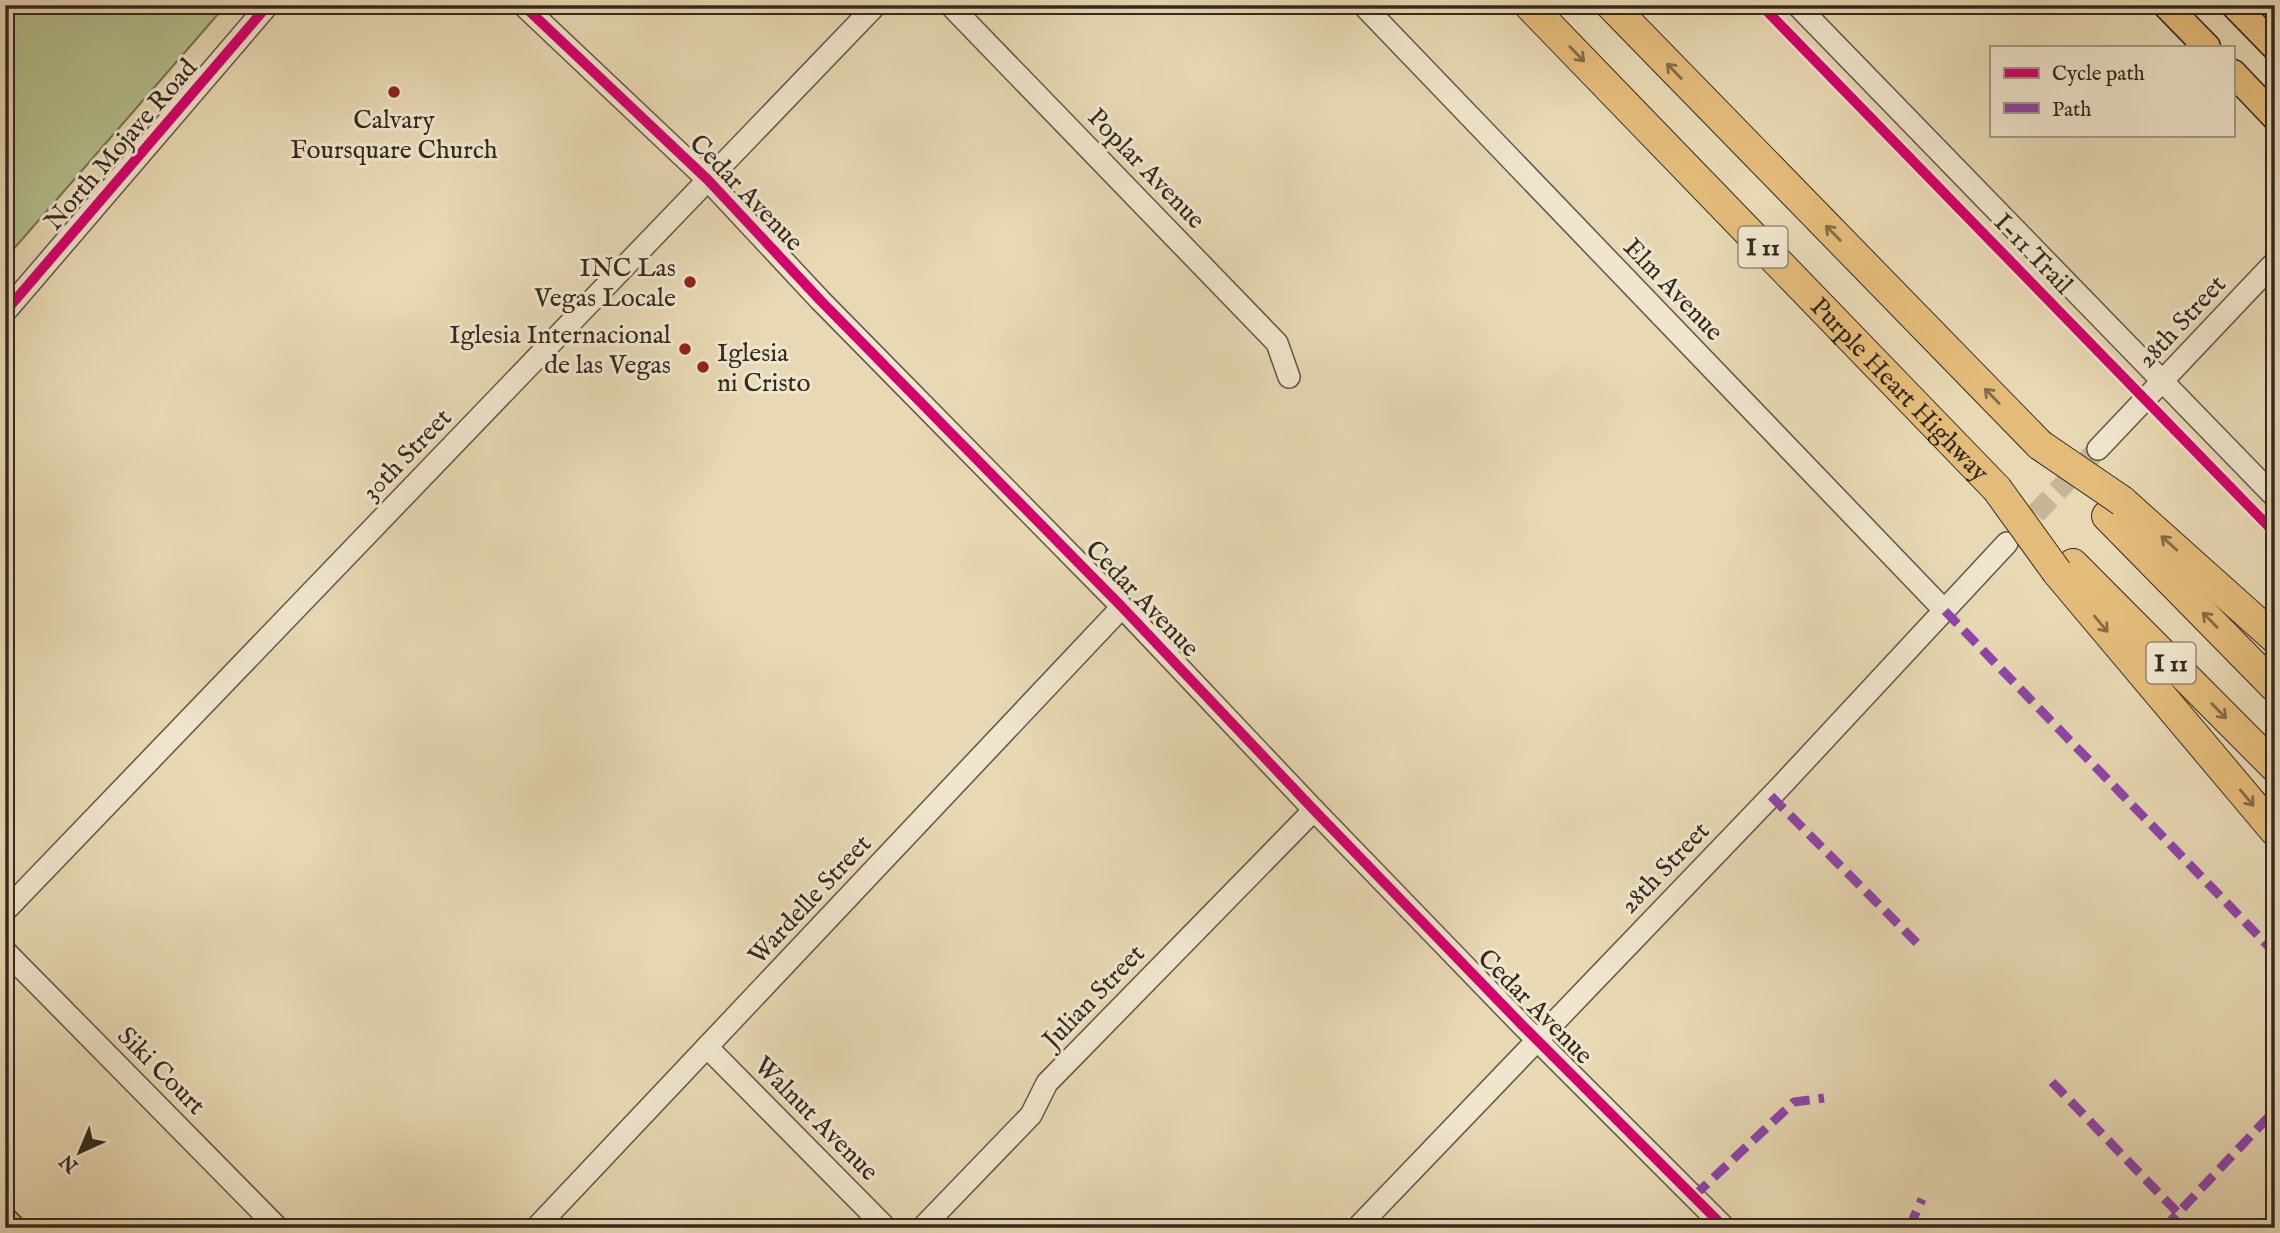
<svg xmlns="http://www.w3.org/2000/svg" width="2280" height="1233" font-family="'IM FELL English',serif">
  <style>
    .green { fill: #b5bf8e; stroke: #747457; stroke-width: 2 }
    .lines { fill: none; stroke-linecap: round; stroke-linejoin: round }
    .minor-tunnel { stroke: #c4b696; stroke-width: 21; stroke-dasharray: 21 10; stroke-linecap: butt }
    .minor-casing { stroke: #605645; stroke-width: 24 }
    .major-casing { stroke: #332a20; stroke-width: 29 }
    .highway-casing { stroke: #332a20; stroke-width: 32 }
    .minor { stroke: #f0e6ce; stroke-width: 21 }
    .major { stroke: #e4bc7a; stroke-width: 26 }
    .highway { stroke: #e4bc7a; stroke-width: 30 }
    .highway-bridge-casing { stroke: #332a20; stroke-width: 32; stroke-linecap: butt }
    .highway-bridge { stroke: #e4bc7a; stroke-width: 30 }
    .quiet { stroke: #8e44ad; stroke-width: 9; stroke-dasharray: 18 9; stroke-linecap: butt }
    .cycleway-casing { stroke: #f0e6ce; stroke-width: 15 }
    .cycleway { stroke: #d6006c; stroke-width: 10 }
    .oneway { stroke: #836c48 }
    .poi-dot { fill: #8f2418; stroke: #f0e6ce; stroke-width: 2.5 }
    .labels { text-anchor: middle; stroke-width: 6; stroke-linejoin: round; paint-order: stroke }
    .shield { fill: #f0e6ce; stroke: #6c6254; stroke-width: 2 }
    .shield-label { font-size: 24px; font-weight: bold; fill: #332a20 }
    .poi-label { font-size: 26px; fill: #332a20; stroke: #f0e6ce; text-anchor: end }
    .street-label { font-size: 26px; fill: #332a20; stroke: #f0e6ce }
  </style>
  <rect width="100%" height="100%" fill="#e8d9b4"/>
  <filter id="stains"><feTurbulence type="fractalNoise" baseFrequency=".00286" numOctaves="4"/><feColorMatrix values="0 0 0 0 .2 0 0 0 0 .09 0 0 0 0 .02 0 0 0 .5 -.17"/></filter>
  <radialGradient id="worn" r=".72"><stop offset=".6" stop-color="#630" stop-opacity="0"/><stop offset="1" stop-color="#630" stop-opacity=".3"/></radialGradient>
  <polygon class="green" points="5,5 226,5 5,259"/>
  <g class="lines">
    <polyline class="minor-tunnel" points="2014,536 2098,449"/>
    <defs>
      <g id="minor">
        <polyline points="523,5 708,180 820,300 1122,607 1314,810 1521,1024 1725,1228"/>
        <polyline points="950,5 1277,343 1289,377"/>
        <polyline points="1363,5 1945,611"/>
        <polyline points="1797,5 2275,497"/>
        <polyline points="5,312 268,5"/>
        <polyline points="2098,449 2275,262"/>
        <polyline points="5,911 876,5"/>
        <polyline points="5,951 278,1228"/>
        <polyline points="707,1047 886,1228"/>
        <polyline points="536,1228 1122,607"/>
        <polyline points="922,1228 1031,1115 1047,1083 1314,810"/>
        <polyline points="1357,1228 1781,786 2007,543"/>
      </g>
      <g id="major">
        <polyline points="2166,5 2207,47"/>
        <polyline points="2234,5 2275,47"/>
        <polyline points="2233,73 2275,117"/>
        <polyline points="5,1221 12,1228"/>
      </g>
      <g id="highway">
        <path id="s1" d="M1529,5L1997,489"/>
        <polyline points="1611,5 2040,445"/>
        <polyline points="2122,501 2275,638"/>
        <polyline points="2107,516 2275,687"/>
        <polyline points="2073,564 2275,767"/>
        <polyline points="2057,572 2275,831"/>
      </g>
    </defs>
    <use href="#minor" class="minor-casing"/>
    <use href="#major" class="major-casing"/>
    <use href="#highway" class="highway-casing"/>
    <use href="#minor" class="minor"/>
    <use href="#major" class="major"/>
    <use href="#highway" class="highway"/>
    <defs>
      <g id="highway-bridge">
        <polyline points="2040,445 2122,501"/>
        <polyline points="1997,489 2057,572"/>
      </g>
    </defs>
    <use href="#highway-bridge" class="highway-bridge-casing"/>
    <use href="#highway-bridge" class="highway-bridge"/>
    <g class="quiet">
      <polyline points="1945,611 2275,953"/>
      <polyline points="1771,796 1917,943"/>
      <polyline points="2052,1082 2178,1213"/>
      <polyline points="1694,1196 1794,1102 1824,1098"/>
      <polyline points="1909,1228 1922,1199"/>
      <polyline points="2164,1228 2275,1110"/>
    </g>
    <defs>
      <g id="cycleway">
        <polyline points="523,5 708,180 820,300 1122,607 1314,810 1521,1024 1725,1228"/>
        <polyline points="1761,5 2275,533"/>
        <polyline points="5,312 268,5"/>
      </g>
    </defs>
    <use href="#cycleway" class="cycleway-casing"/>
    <use href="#cycleway" class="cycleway"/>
  </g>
  <defs><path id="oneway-shaft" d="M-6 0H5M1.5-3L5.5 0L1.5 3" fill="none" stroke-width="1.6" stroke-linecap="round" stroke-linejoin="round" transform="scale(1.75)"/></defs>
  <g class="oneway">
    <use href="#oneway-shaft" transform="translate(1577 54) rotate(46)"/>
    <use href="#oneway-shaft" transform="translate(1674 71) rotate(-134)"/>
    <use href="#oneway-shaft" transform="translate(1833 233) rotate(-134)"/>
    <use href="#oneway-shaft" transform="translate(1992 396) rotate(-134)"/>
    <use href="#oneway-shaft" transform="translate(2169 543) rotate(-138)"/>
    <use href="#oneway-shaft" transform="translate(2210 620) rotate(-134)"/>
    <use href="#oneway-shaft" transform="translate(2101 624) rotate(50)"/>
    <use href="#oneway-shaft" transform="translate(2219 711) rotate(45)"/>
    <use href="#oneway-shaft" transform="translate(2247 798) rotate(50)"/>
  </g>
  <g class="poi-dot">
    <circle cx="394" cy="92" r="7"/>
    <circle cx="690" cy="282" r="7"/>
    <circle cx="685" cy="349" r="7"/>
    <circle cx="703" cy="367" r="7"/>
  </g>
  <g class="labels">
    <g class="shield">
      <rect x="1738.5" y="226.5" width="49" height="41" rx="5"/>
      <rect x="2146.5" y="642.5" width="49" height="41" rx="5"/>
    </g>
    <g class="shield-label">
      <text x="1763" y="255">I 11</text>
      <text x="2171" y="671">I 11</text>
    </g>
    <g class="poi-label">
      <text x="394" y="128" text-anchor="middle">Calvary<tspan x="394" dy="30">Foursquare Church</tspan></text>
      <text x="676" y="276">INC Las<tspan x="676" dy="30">Vegas Locale</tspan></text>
      <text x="671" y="343">Iglesia Internacional<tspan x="671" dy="30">de las Vegas</tspan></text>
      <text x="717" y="361" text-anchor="start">Iglesia<tspan x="717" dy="30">ni Cristo</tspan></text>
    </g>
    <g class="street-label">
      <text transform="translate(120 144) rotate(-49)" y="9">North Mojave Road</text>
      <text transform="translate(1147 168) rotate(46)" y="9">Poplar Avenue</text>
      <text transform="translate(747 192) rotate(46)" y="9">Cedar Avenue</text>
      <text transform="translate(2034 253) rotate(46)" y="9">I-11 Trail</text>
      <text transform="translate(1674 289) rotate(46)" y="9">Elm Avenue</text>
      <text transform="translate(2181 321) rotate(-47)" y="9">28th Street</text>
      <text dy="9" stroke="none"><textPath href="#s1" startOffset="534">Purple Heart Highway</textPath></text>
      <text transform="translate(406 454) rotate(-46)" y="9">30th Street</text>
      <text transform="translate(1143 598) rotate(46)" y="9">Cedar Avenue</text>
      <text transform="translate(1664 867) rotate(-46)" y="9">28th Street</text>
      <text transform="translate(809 899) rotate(-47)" y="9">Wardelle Street</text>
      <text transform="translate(1093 996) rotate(-46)" y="9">Julian Street</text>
      <text transform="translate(1536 1006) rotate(45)" y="9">Cedar Avenue</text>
      <text transform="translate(162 1070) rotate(45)" y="9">Siki Court</text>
      <text transform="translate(817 1118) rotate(45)" y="9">Walnut Avenue</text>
    </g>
  </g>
  <rect width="2280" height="1233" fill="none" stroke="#e8d9b4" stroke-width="28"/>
  <rect x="7" y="7" width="2266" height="1219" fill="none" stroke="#332a20" stroke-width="3.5"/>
  <rect x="14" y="14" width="2252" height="1205" fill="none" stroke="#332a20" stroke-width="2"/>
  <rect x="1990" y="46" width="245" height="91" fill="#f0e6ce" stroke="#a49b88" stroke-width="2"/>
  <rect x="2004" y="68" width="35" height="10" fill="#d6006c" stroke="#a49b88" stroke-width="2"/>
  <text x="2052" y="80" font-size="21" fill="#332a20">Cycle path</text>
  <rect x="2004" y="103" width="35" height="10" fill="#8e44ad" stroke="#a49b88" stroke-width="2"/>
  <text x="2052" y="116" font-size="21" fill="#332a20">Path</text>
  <g transform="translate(80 1152) rotate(224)" stroke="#f0e6ce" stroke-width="5" paint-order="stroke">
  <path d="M0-5L12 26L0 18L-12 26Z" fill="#332a20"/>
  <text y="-10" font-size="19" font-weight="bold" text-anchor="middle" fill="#332a20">N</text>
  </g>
  <rect width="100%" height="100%" filter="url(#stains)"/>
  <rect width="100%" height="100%" fill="url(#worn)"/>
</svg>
